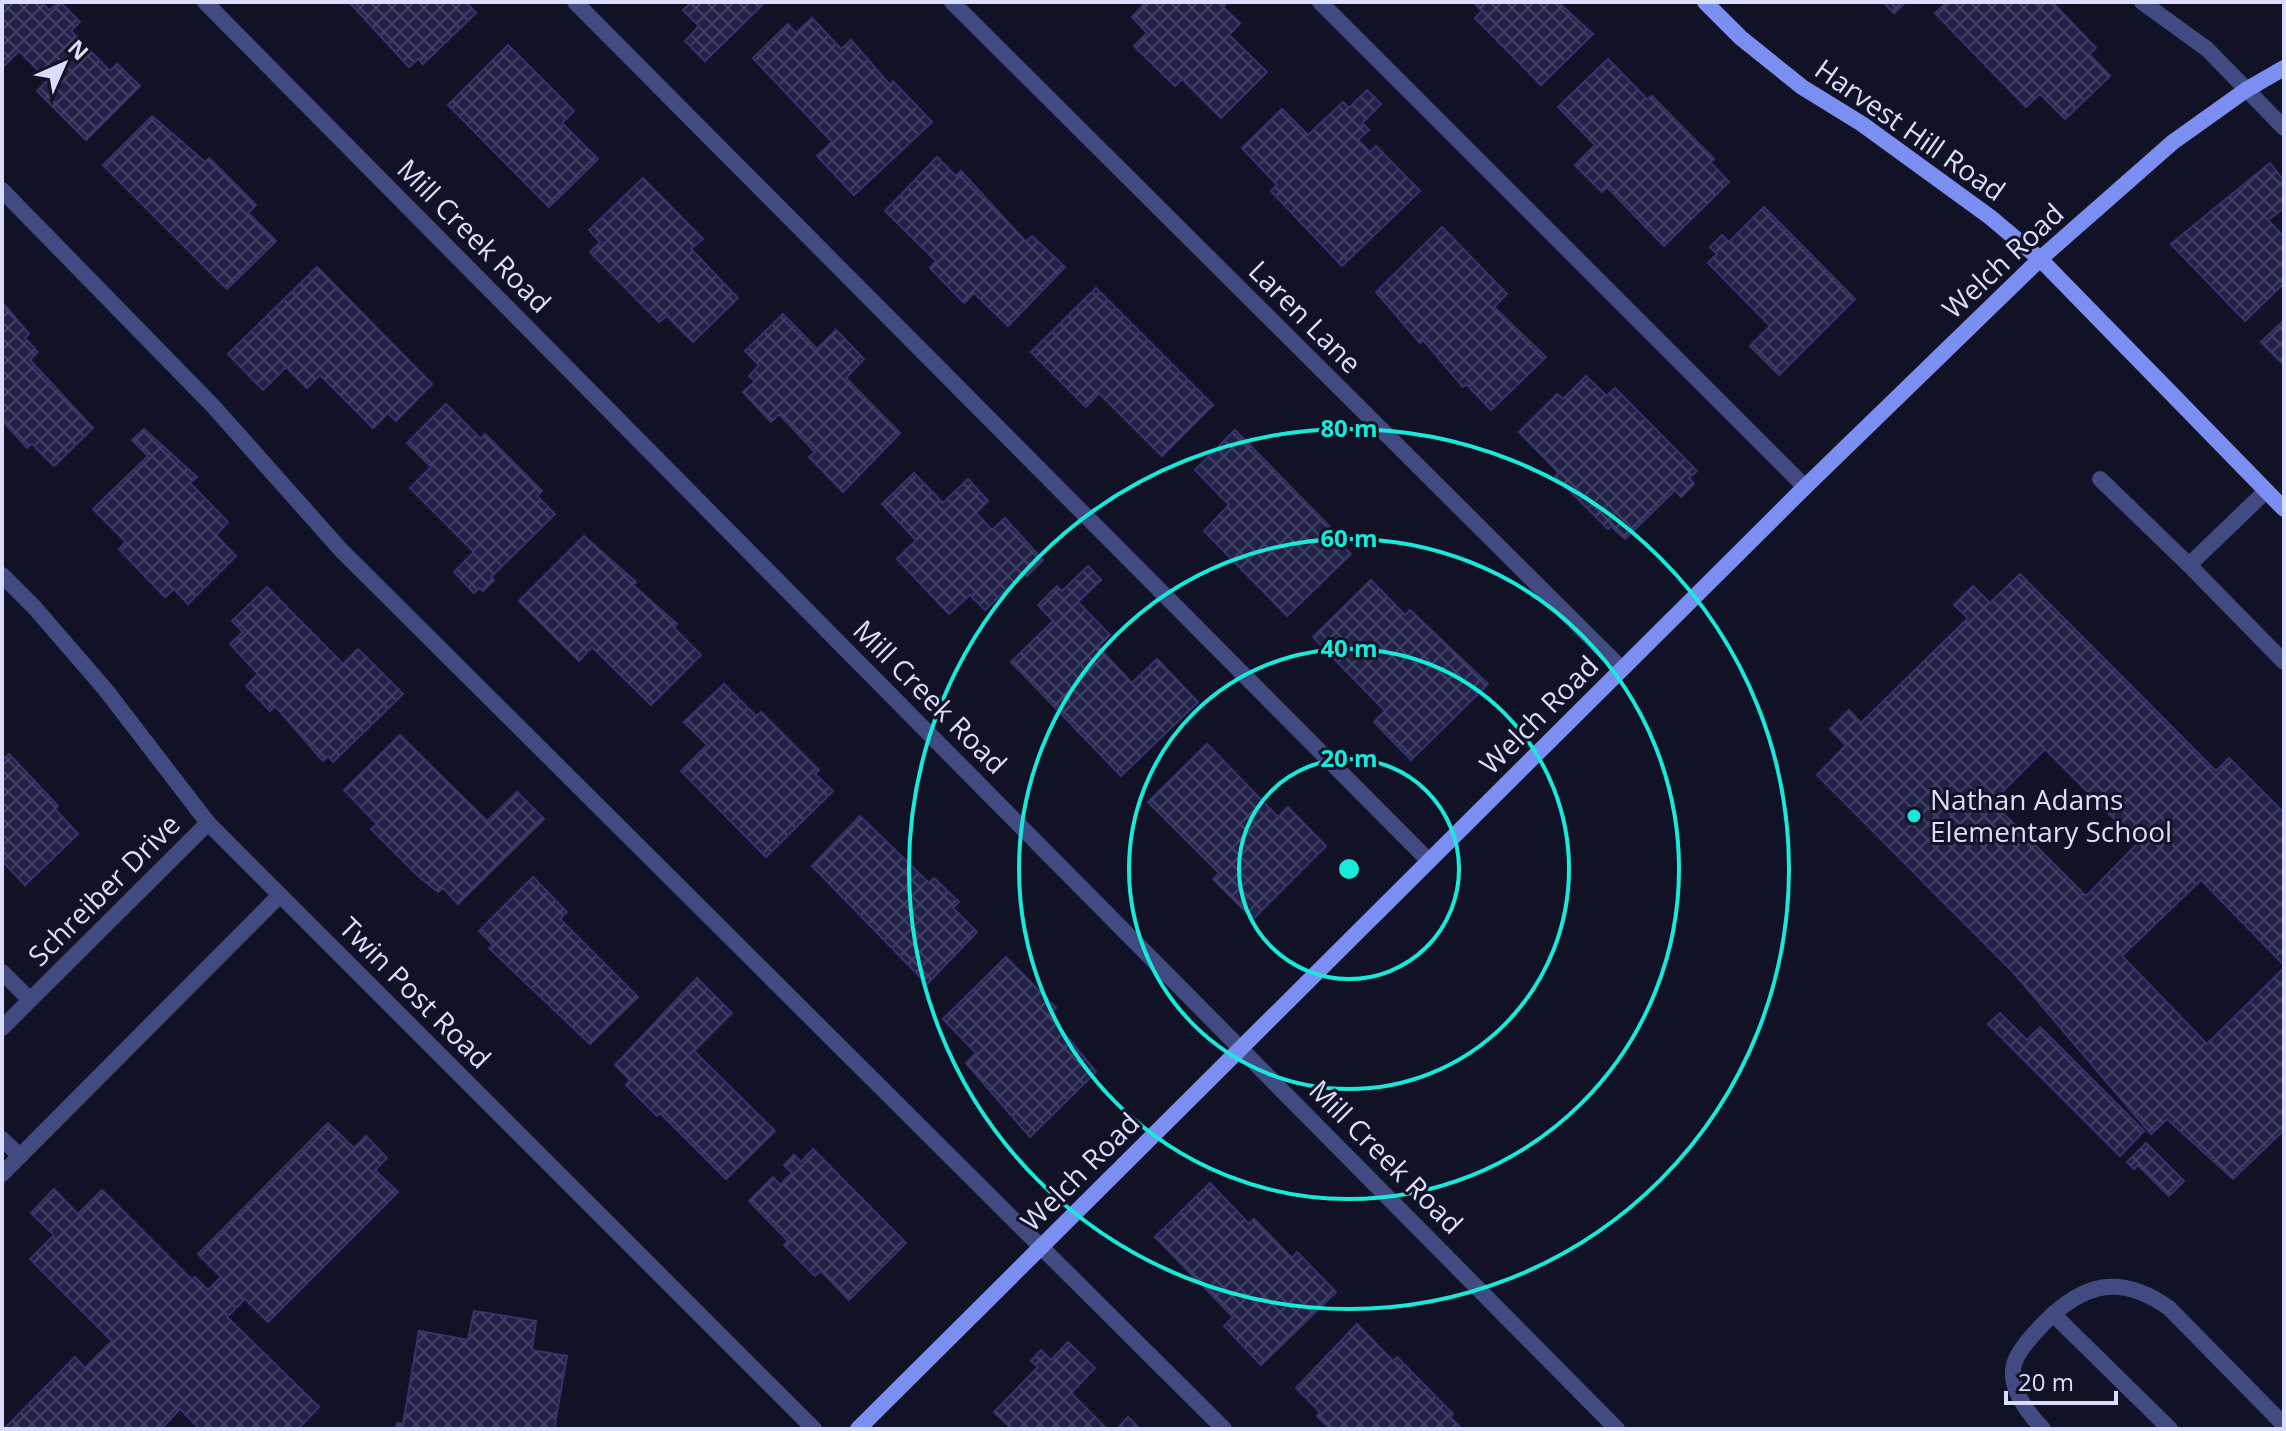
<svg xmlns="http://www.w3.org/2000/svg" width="2286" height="1431" font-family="'Open Sans',sans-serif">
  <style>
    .building { fill: url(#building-cross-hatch); stroke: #35346f; stroke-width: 2; fill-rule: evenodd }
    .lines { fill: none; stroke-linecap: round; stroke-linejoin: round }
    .lane { stroke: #424b81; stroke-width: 16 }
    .street { stroke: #424b81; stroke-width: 16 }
    .secondary { stroke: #7b8ef2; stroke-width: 16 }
    .ring { fill: none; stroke: #19e9d9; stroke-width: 4 }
    .poi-dot { fill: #19e9d9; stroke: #121226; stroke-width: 3 }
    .labels { text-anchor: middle; stroke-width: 6; stroke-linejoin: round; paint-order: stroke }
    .street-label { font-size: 28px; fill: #dbddfc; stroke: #121226 }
    .poi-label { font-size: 28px; fill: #dbddfc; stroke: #121226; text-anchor: start }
    .centre { fill: #19e9d9; stroke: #121226; stroke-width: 4 }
    .ring-label { font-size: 24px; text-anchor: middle; font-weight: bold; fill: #19e9d9; stroke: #121226; stroke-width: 6; stroke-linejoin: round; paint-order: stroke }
  </style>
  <defs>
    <pattern id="building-cross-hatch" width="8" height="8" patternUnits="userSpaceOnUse" patternTransform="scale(2)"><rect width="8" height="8" fill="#212046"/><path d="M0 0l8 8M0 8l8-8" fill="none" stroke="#414062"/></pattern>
  </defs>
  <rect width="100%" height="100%" fill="#121226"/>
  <g class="building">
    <polygon points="8,2 41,2 49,10 60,2 80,22 71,31 110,71 117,64 140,86 86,140 37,91 48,80 19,51 2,68 2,8"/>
    <polygon points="349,2 466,2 476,13 423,64 418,59 409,67"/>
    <polygon points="692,2 765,2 705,61 685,41 699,26 683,10"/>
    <polygon points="1146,2 1228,2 1223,7 1240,23 1229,35 1267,72 1221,118 1182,79 1175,86 1134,46 1147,33 1132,17"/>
    <polygon points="1473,2 1558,2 1593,34 1541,85 1475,18 1482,11"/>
    <polygon points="1883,2 1906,2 1894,13"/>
    <polygon points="1947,2 2036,2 2039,5 2042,2 2052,2 2096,48 2089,54 2110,76 2065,119 2040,94 2026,107 1935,13"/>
    <polygon points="812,18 841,49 851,40 890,85 893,81 932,122 854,195 817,156 832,142 753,58 788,24 796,33"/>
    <polygon points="508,45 574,111 562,123 598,159 549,207 448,105"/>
    <polygon points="1608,59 1647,99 1652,96 1714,159 1710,162 1729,182 1664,246 1607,187 1602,192 1575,165 1595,145 1558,107"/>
    <polygon points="1367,90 1381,104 1362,123 1369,130 1358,140 1370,152 1376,146 1420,191 1342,266 1271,191 1277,185 1242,148 1282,109 1308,135 1343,102 1349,108"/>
    <polygon points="152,116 205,162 209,158 256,205 248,213 276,241 227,289 103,165"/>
    <polygon points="937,157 956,176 961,171 1026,242 1032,236 1065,267 1008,326 974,293 964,303 930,268 936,261 885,211"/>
    <polygon points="2270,163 2284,181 2284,208 2268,220 2284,237 2284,283 2245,321 2171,244"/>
    <polygon points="643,178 703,239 691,249 738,298 693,342 667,316 659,322 590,252 600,242 589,230"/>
    <polygon points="1764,207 1855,299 1779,375 1750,346 1770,326 1708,263 1717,254 1710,247 1722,235 1729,242"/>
    <polygon points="1442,227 1507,294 1494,307 1546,357 1491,410 1466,384 1463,387 1423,340 1420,343 1376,292"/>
    <polygon points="317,267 432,384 396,421 388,413 373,428 320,375 307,388 286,367 263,390 228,354"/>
    <polygon points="1096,288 1213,405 1162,456 1099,393 1086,407 1031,352"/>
    <polygon points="2,302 29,334 25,338 38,352 30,360 93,428 54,466 32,444 27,448 2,420"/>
    <polygon points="783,314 817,349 836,330 864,359 846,378 900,433 843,492 809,457 815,452 779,414 771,422 743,392 755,381 749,376 759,365 745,351"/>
    <polygon points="2284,320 2284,365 2261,342"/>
    <polygon points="1586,376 1607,396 1615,388 1697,471 1689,478 1694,484 1681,497 1675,490 1625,539 1611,526 1608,529 1555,476 1559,473 1519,432 1557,394 1563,399"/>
    <polygon points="446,404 481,439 485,434 542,491 537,496 555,514 491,577 494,580 483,591 479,588 474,593 454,572 474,552 410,488 431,467 407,443"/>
    <polygon points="144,429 197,477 190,483 228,522 216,535 236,556 188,604 174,589 165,597 119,549 126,542 93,509 148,456 132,440"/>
    <polygon points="1235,430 1338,535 1335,538 1351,554 1287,616 1204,531 1229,505 1195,470"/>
    <polygon points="914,473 943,503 968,479 988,501 976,513 992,530 1005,518 1043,560 1027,576 1024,573 985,610 970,595 949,614 897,559 916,540 882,504"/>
    <polygon points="584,536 636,582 633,585 677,624 674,628 701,655 651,705 592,647 579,661 519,601"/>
    <polygon points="1088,566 1101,580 1078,602 1110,635 1098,647 1132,683 1157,659 1198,702 1121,776 1011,662 1053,621 1038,605 1057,586 1062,591"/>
    <path d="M2020,574L2216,771L2229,758L2284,813V965L2201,880L2122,956L2207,1044L2284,968V1130L2233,1179L2167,1119L2151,1134L2012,971L1817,775L1846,745L1830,729L1849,710L1861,723L1968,618L1954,605L1973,586L1990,603ZM2045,749L2138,843L2086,896L1992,802Z"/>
    <polygon points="1371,580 1405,615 1410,610 1488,684 1411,760 1374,722 1385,711 1313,637"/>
    <polygon points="267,587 343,664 358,649 403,694 333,762 328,756 323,761 275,706 270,711 246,686 258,674 230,644 243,632 232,621"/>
    <polygon points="724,684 756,716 761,712 819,770 815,774 833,791 766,857 681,771 707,745 684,722"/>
    <polygon points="400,735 487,821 517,792 544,819 458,904 443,888 438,892 417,875 371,829 377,824 344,790"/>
    <polygon points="1207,744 1278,817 1288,807 1326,846 1253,919 1213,879 1219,873 1148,802"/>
    <polygon points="9,754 58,806 55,809 78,834 25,885 2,861 2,852 5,849 2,846 2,758 3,759"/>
    <polygon points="860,816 929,883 934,878 959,902 953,908 977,932 927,984 812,866"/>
    <polygon points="533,877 567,912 560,919 638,997 590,1044 489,948 493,945 479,931"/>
    <polygon points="1006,957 1056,1008 1049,1014 1096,1072 1030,1137 966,1063 976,1053 943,1019"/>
    <polygon points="697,978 732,1013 694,1051 775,1131 726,1179 660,1113 657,1116 626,1085 630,1080 615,1065"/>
    <polygon points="2000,1013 2027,1040 2040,1027 2144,1131 2120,1156 1988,1024"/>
    <polygon points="328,1123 354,1148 366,1136 387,1158 375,1170 398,1192 268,1322 245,1299 227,1317 319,1407 298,1429 200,1429 180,1409 161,1429 4,1429 75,1357 85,1368 112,1341 30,1259 54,1235 31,1213 54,1189 78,1214 102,1190 192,1280 195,1277 208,1290 221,1277 198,1254"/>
    <polygon points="2146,1143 2184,1181 2169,1196 2138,1165 2134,1169 2127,1162"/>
    <polygon points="813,1149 906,1243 849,1300 821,1271 815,1276 784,1245 788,1241 749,1201 773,1177 780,1185 792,1173 784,1165 794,1155 801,1162"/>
    <polygon points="1210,1183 1249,1224 1254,1219 1292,1258 1297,1252 1336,1292 1261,1365 1224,1326 1233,1317 1155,1237"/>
    <polygon points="474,1311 536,1321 532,1350 567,1356 554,1429 396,1429 397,1423 403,1424 419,1331 468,1340"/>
    <polygon points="1357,1324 1393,1361 1397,1357 1453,1414 1450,1417 1462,1429 1330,1429 1317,1416 1320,1412 1296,1388"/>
    <polygon points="1068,1342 1095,1368 1071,1393 1107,1429 1012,1429 994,1412 1038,1367 1031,1361 1041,1350 1051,1360"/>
    <polygon points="1128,1417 1140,1429 1117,1429"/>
  </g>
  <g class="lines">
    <g class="lane">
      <polyline points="575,2 1429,861"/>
      <polyline points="1320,2 1805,487"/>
      <polyline points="2142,2 2207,49 2284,128"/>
      <polyline points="2,190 213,406 341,550 1224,1429"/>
      <polyline points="2100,479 2189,565"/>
      <polyline points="2266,491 2189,565 2284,662"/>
      <polyline points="2,972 30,1000"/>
      <polyline points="2,1139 20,1156"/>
      <polyline points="2,1174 280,895"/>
      <polyline points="2053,1314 2170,1429"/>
      <path d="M2043,1429C2028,1413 2008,1387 2014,1364C2019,1349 2033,1335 2043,1324C2083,1283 2120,1273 2169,1308L2284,1425"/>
    </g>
    <g class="street">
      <polyline points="205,2 1617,1429"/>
      <polyline points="952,2 1622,669"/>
      <polyline points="2,575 35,608 105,689 208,823 814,1429"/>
      <polyline points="2,1028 208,823"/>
    </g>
    <g class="secondary">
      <polyline points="1705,2 1741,38 1802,87 1862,124 1990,217 2040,259 2284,509"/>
      <polyline points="858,1429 1805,487 2040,259 2173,142 2246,90 2284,68"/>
    </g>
  </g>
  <g class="ring">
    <circle cx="1349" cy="869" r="110"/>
    <circle cx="1349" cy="869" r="220"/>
    <circle cx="1349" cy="869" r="330"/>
    <circle cx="1349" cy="869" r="440"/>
  </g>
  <circle class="poi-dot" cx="1914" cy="816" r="8"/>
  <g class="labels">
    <g class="street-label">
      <text transform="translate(1910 130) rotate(35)" y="10">Harvest Hill Road</text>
      <text transform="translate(474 236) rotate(45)" y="10">Mill Creek Road</text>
      <text transform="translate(2003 261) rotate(-43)" y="10">Welch Road</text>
      <text transform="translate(1305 317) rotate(45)" y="10">Laren Lane</text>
      <text transform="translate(930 697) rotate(45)" y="10">Mill Creek Road</text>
      <text transform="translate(1539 715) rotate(-45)" y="10">Welch Road</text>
      <text transform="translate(104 890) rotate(-45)" y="10">Schreiber Drive</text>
      <text transform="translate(415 993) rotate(45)" y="10">Twin Post Road</text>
      <text transform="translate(1386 1157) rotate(45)" y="10">Mill Creek Road</text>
      <text transform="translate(1080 1172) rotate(-45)" y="10">Welch Road</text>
    </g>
    <g class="poi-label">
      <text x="1930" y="810">Nathan Adams<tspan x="1930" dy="32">Elementary School</tspan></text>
    </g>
  </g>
  <circle cx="1349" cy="869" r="12" class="centre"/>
  <g class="ring-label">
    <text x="1349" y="437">80 m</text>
    <text x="1349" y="547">60 m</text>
    <text x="1349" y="657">40 m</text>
    <text x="1349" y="767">20 m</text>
  </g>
  <rect width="2286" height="1431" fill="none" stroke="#dbddfc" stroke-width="8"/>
  <g transform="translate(64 64) rotate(45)" stroke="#121226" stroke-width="6" paint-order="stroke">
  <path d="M0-6L14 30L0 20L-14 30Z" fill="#dbddfc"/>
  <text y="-12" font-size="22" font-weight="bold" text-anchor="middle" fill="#dbddfc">N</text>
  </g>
  <path d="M2006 1391v12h110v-12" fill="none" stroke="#dbddfc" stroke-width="4"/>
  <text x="2018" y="1391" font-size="24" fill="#dbddfc" stroke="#121226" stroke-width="6" paint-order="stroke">20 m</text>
</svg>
